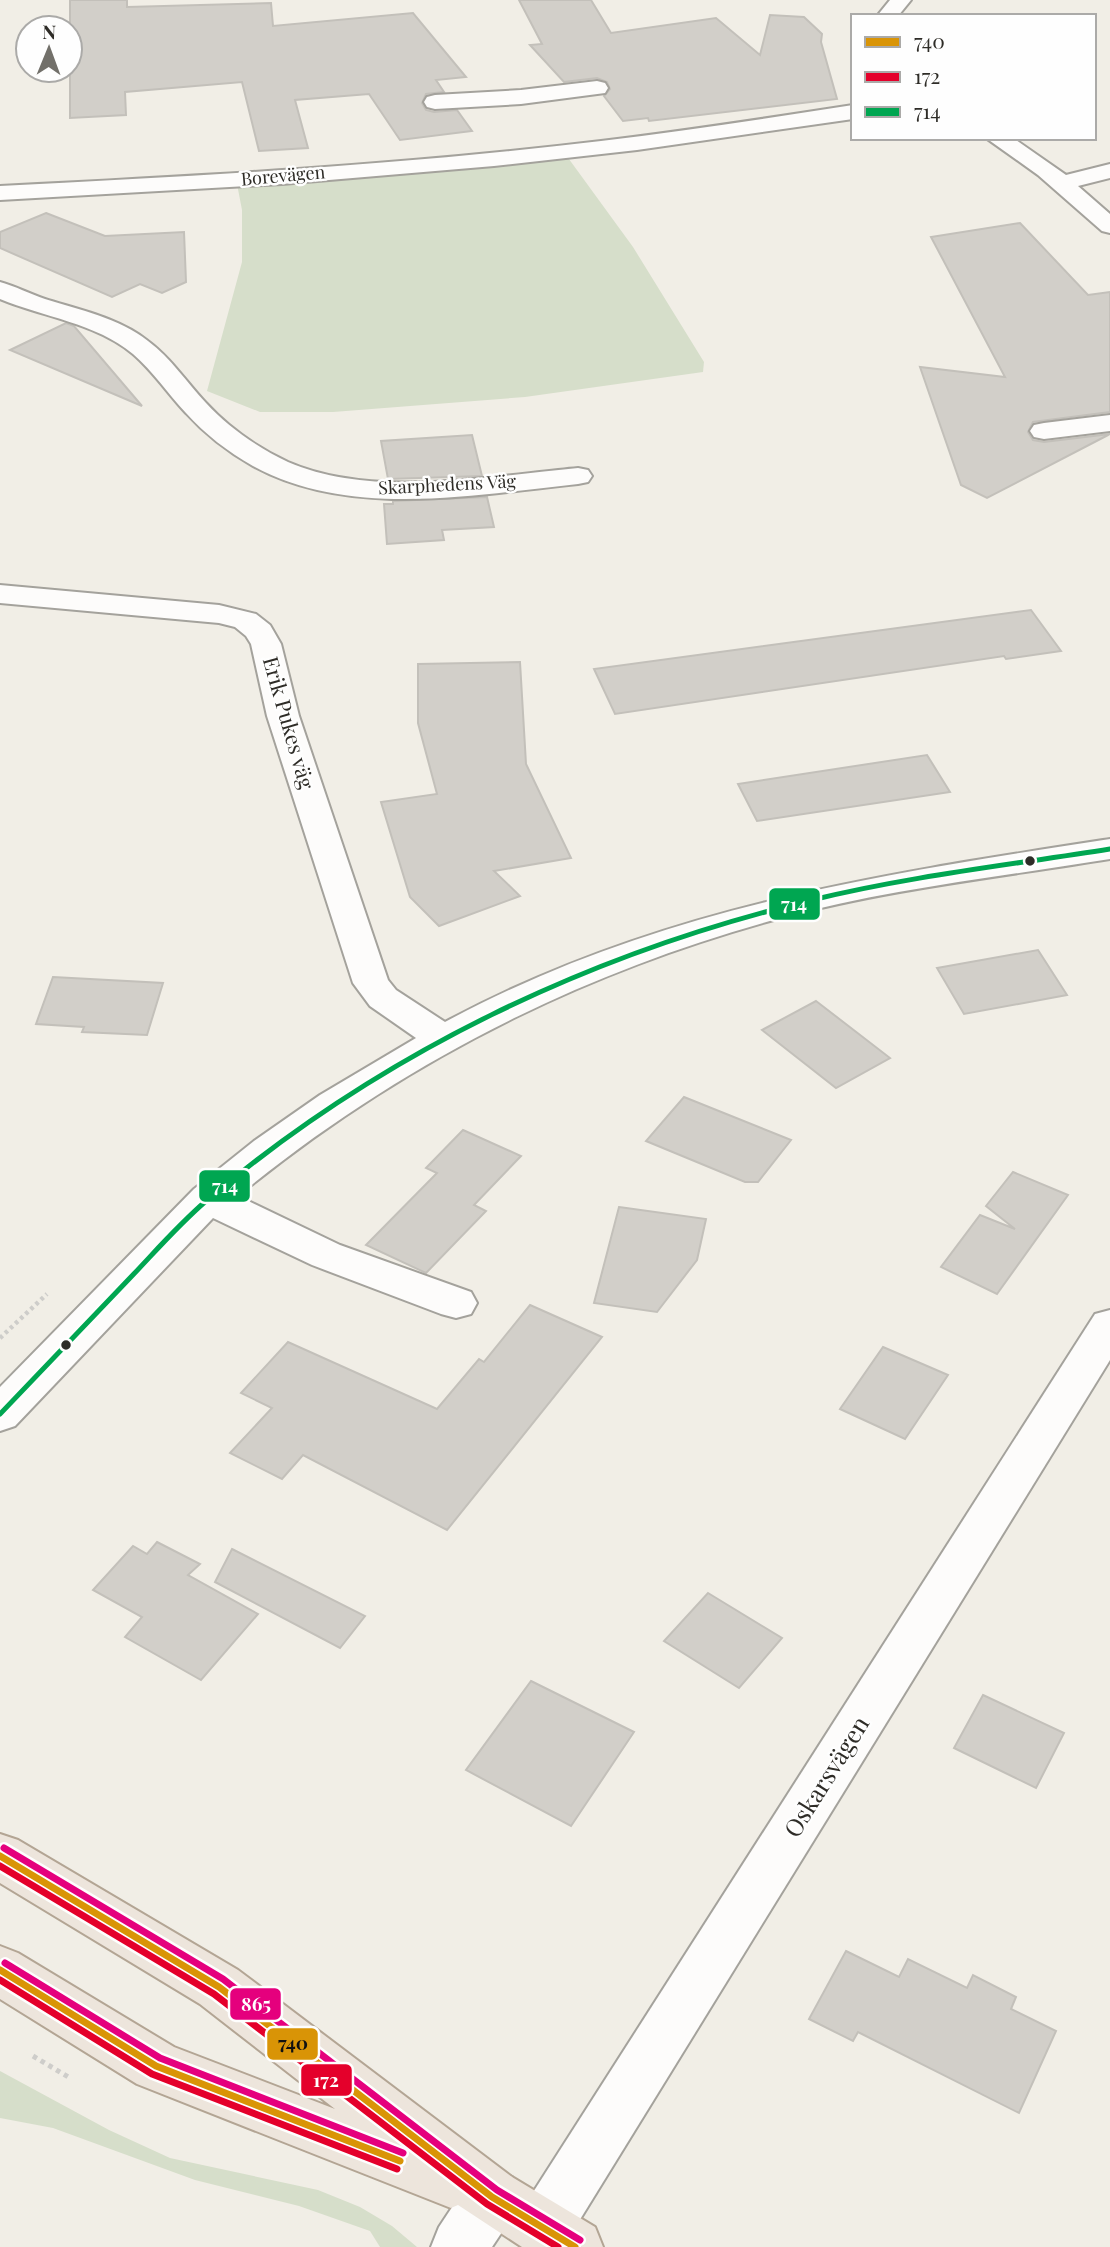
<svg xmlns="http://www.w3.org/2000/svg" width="1110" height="2247" font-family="'Playfair Display',serif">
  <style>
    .green { fill: #d6deca }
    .building { fill: #d2cfc9; stroke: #c3c0ba; stroke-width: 2 }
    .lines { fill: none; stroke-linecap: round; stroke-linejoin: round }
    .minor-casing { stroke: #a4a29c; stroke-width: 4 }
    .major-casing { stroke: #b3a594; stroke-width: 4 }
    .path-far1 { stroke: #cecdca; stroke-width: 4.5; stroke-dasharray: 3.5 3.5; stroke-linecap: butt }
    .path { stroke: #cecdca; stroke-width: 5; stroke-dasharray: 4.5 4.5; stroke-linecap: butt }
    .minor { fill: #fdfcfb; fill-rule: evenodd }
    .major { fill: #ede5dc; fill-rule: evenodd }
    .bus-1-casing { stroke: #fefefe; stroke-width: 12 }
    .bus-2-casing { stroke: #fefefe; stroke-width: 12 }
    .bus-3-casing { stroke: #fefefe; stroke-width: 10 }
    .bus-4-casing { stroke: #fefefe; stroke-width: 12 }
    .bus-1 { stroke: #d99406; stroke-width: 7 }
    .bus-2 { stroke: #e4002b; stroke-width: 7 }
    .bus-3 { stroke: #00a651; stroke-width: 5 }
    .bus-4 { stroke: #e5007d; stroke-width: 7 }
    .bus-dot { fill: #2e2c27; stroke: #fefefe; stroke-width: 2.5 }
    .labels { text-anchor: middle; stroke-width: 5; stroke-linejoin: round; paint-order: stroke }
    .far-street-label { font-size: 18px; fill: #2e2c27; stroke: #fefefe }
    .street-label { font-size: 21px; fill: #2e2c27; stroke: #fefefe }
    .near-street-label { font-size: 24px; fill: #2e2c27; stroke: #fefefe }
    .line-badge { stroke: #fefefe; stroke-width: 2.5 }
    .badge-label { font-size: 19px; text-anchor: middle; font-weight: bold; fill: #fff }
    .pale-badge-label { font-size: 19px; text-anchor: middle; font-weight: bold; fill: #111 }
  </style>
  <rect width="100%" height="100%" fill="#f1eee6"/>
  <g class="green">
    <polygon points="566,155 633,247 704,362 703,372 525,397 333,412 260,412 207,391 242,262 242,210 237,184"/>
    <polygon points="0,2071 109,2130 170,2158 318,2190 360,2207 392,2226 417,2247 380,2247 370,2231 299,2206 195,2180 53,2128 0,2118"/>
  </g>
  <g class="building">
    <polygon points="70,0 127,0 127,7 271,3 273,26 413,13 466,77 436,80 444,92 426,94 422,103 426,110 434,112 457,110 472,131 400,140 369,94 295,100 308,148 259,151 242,82 125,92 126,115 70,118"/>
    <polygon points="519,0 591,0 611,33 716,18 760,55 770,15 804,17 822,34 821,42 837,99 649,121 648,118 623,121 604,96 610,89 607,82 597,78 564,82 530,45 542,44"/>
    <polygon points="46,213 105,236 184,232 186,282 162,293 140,284 112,297 0,248 0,232"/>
    <polygon points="1020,223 1088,295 1110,292 1110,412 1033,422 1028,432 1033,440 1044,442 1110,434 987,498 961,485 920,367 1005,377 931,237"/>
    <polygon points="66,323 74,326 142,406 10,350"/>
    <polygon points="472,435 482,476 388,479 381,441"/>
    <polygon points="487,497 494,527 442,530 444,540 387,544 384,504 393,504 393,501"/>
    <polygon points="1031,610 1061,651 1006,659 1004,656 615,714 594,669"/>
    <polygon points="520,662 526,764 571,858 494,871 520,896 439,926 410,897 381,802 437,794 418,723 418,664"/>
    <polygon points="927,755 950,792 757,821 738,784"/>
    <polygon points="1038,950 1067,995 964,1014 937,968"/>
    <polygon points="53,977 163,983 147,1035 82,1032 84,1027 36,1024"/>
    <polygon points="816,1001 890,1058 836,1088 762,1030"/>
    <polygon points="684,1097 791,1140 758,1182 745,1182 646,1141"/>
    <polygon points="463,1130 521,1156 474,1205 486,1211 426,1273 366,1245 437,1173 426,1168"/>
    <polygon points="1013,1172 1068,1195 997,1294 941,1267 980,1215 1015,1229 986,1206"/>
    <polygon points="619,1207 706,1219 697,1260 657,1312 594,1303"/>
    <polygon points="530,1305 602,1337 447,1530 303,1455 282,1479 230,1453 272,1408 241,1393 288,1342 437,1409 479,1359 484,1362"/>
    <polygon points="883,1347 948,1375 905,1439 840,1409"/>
    <polygon points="157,1542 200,1564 188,1575 258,1614 201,1680 125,1637 142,1617 93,1590 133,1546 147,1554"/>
    <polygon points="232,1549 365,1616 340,1648 215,1582"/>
    <polygon points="708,1593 782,1638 739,1688 664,1641"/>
    <polygon points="531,1681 634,1732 571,1826 466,1770"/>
    <polygon points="983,1695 1064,1733 1036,1788 954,1748"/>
    <polygon points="846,1951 899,1977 908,1959 967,1988 973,1975 1016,1997 1011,2009 1056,2031 1019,2113 858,2032 853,2041 809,2019"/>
  </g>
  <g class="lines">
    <defs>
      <g id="minor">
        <polygon points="890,0 911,0 898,16 877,16"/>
        <polygon points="597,81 605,83 608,88 605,93 521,104 435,109 427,107 424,102 427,97 435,95 521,90"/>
        <path d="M853,105V119L637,150L494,166L282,184L0,200V186C201,176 402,165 601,141C685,131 769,118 853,105Z"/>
        <polygon points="986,138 1013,138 1066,175 1110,164 1110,178 1078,186 1110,214 1110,233 1102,231 1038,175"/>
        <path d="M0,282C15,286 30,294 45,299C80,310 119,318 148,341C171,358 187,383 206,403C228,427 258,448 288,462C373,499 489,476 578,468L588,470L592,476L588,482L578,484C474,495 349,519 253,466C228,452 205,434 186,413C168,394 153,371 133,354C96,323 43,317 0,299Z"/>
        <polygon points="1110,415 1110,431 1044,439 1034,437 1030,431 1034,425 1044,423"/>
        <path d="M0,585L219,605L256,614L270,625L281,644L299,716L388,980L396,990L445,1022C656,908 876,875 1110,839V859C1000,877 888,889 781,918C581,972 397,1065 238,1196L340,1245L471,1292L477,1303L471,1314L456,1318L441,1314L312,1265L213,1218L15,1426L0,1431V1387L194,1189L254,1141L320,1095L416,1038L370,1006L353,983L267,716L251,644L246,636L235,627L219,623L0,603Z"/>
        <polygon points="1110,1310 1110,1360 563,2247 523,2247 515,2228 523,2208 1095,1314"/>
        <polygon points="492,2169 512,2177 520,2197 512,2217 492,2247 431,2247 439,2227 472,2177"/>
      </g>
      <polygon id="major" points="0,1834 18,1840 238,1970 512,2177 595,2227 603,2247 522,2247 458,2205 451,2208 137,2084 0,1999 0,1946 18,1953 174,2047 335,2109 200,2004 0,1883"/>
    </defs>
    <use href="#minor" class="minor-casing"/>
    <use href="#major" class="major-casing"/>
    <polyline class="path-far1" points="0,1338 47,1294"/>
    <polyline class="path" points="33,2056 70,2078"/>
    <use href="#minor" class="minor"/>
    <use href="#major" class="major"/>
    <defs>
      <g id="bus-1">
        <polyline points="0,1856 219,1987 492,2197 575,2247"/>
        <polyline points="0,1970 156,2066 400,2161"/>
      </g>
      <g id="bus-2">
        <polyline points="0,1866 214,1994 487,2204 558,2247"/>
        <polyline points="0,1980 152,2074 397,2169"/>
      </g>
      <path id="bus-3" d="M0,1414C43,1369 86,1324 129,1279C154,1253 178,1225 206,1201C381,1053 590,953 812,900C910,876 1010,865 1110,849"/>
      <g id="bus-4">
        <polyline points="4,1848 223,1979 497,2190 580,2240"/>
        <polyline points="5,1963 160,2058 403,2153"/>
      </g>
    </defs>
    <use href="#bus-1" class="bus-1-casing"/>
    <use href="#bus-2" class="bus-2-casing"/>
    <use href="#bus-3" class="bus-3-casing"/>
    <use href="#bus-4" class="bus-4-casing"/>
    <use href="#bus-1" class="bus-1"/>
    <use href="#bus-2" class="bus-2"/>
    <use href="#bus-3" class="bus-3"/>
    <use href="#bus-4" class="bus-4"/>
  </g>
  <g class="bus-dot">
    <circle cx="1030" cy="861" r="6"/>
    <circle cx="66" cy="1345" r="6"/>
  </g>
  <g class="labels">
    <g class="far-street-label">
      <text transform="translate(283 176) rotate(-5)" y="6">Borevägen</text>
      <text transform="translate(447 485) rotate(-3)" y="6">Skarphedens Väg</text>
    </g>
    <g class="street-label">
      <text transform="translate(288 723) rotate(74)" y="7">Erik Pukes väg</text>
    </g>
    <g class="near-street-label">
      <text transform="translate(827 1777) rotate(-58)" y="8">Oskarsvägen</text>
    </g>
  </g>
  <g class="line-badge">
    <rect x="768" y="887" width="53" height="34" rx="7" fill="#00a651"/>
    <rect x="198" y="1169" width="53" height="34" rx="7" fill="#00a651"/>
    <rect x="229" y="1987" width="53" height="34" rx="7" fill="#e5007d"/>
    <rect x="266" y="2027" width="53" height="34" rx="7" fill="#d99406"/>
    <rect x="300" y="2063" width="53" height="34" rx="7" fill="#e4002b"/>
  </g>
  <g class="badge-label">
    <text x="794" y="911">714</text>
    <text x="225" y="1193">714</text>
    <text x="256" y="2011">865</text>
    <text x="326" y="2087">172</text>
  </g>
  <g class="pale-badge-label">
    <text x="293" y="2050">740</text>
  </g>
  <rect x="851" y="14" width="245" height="126" fill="#fefefe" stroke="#abaaa8" stroke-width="2"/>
  <rect x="865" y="37" width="35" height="10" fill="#d99406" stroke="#abaaa8" stroke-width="2"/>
  <text x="914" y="49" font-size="21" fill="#2e2c27">740</text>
  <rect x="865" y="72" width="35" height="10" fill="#e4002b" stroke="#abaaa8" stroke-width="2"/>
  <text x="914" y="84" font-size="21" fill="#2e2c27">172</text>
  <rect x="865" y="107" width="35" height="10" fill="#00a651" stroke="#abaaa8" stroke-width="2"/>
  <text x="914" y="119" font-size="21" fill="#2e2c27">714</text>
  <g transform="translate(49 49) rotate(1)"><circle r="33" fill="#fefefe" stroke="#abaaa8" stroke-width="2"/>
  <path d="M0-5L12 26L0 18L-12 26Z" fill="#72706a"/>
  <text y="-10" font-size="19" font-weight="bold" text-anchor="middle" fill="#2e2c27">N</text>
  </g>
</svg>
